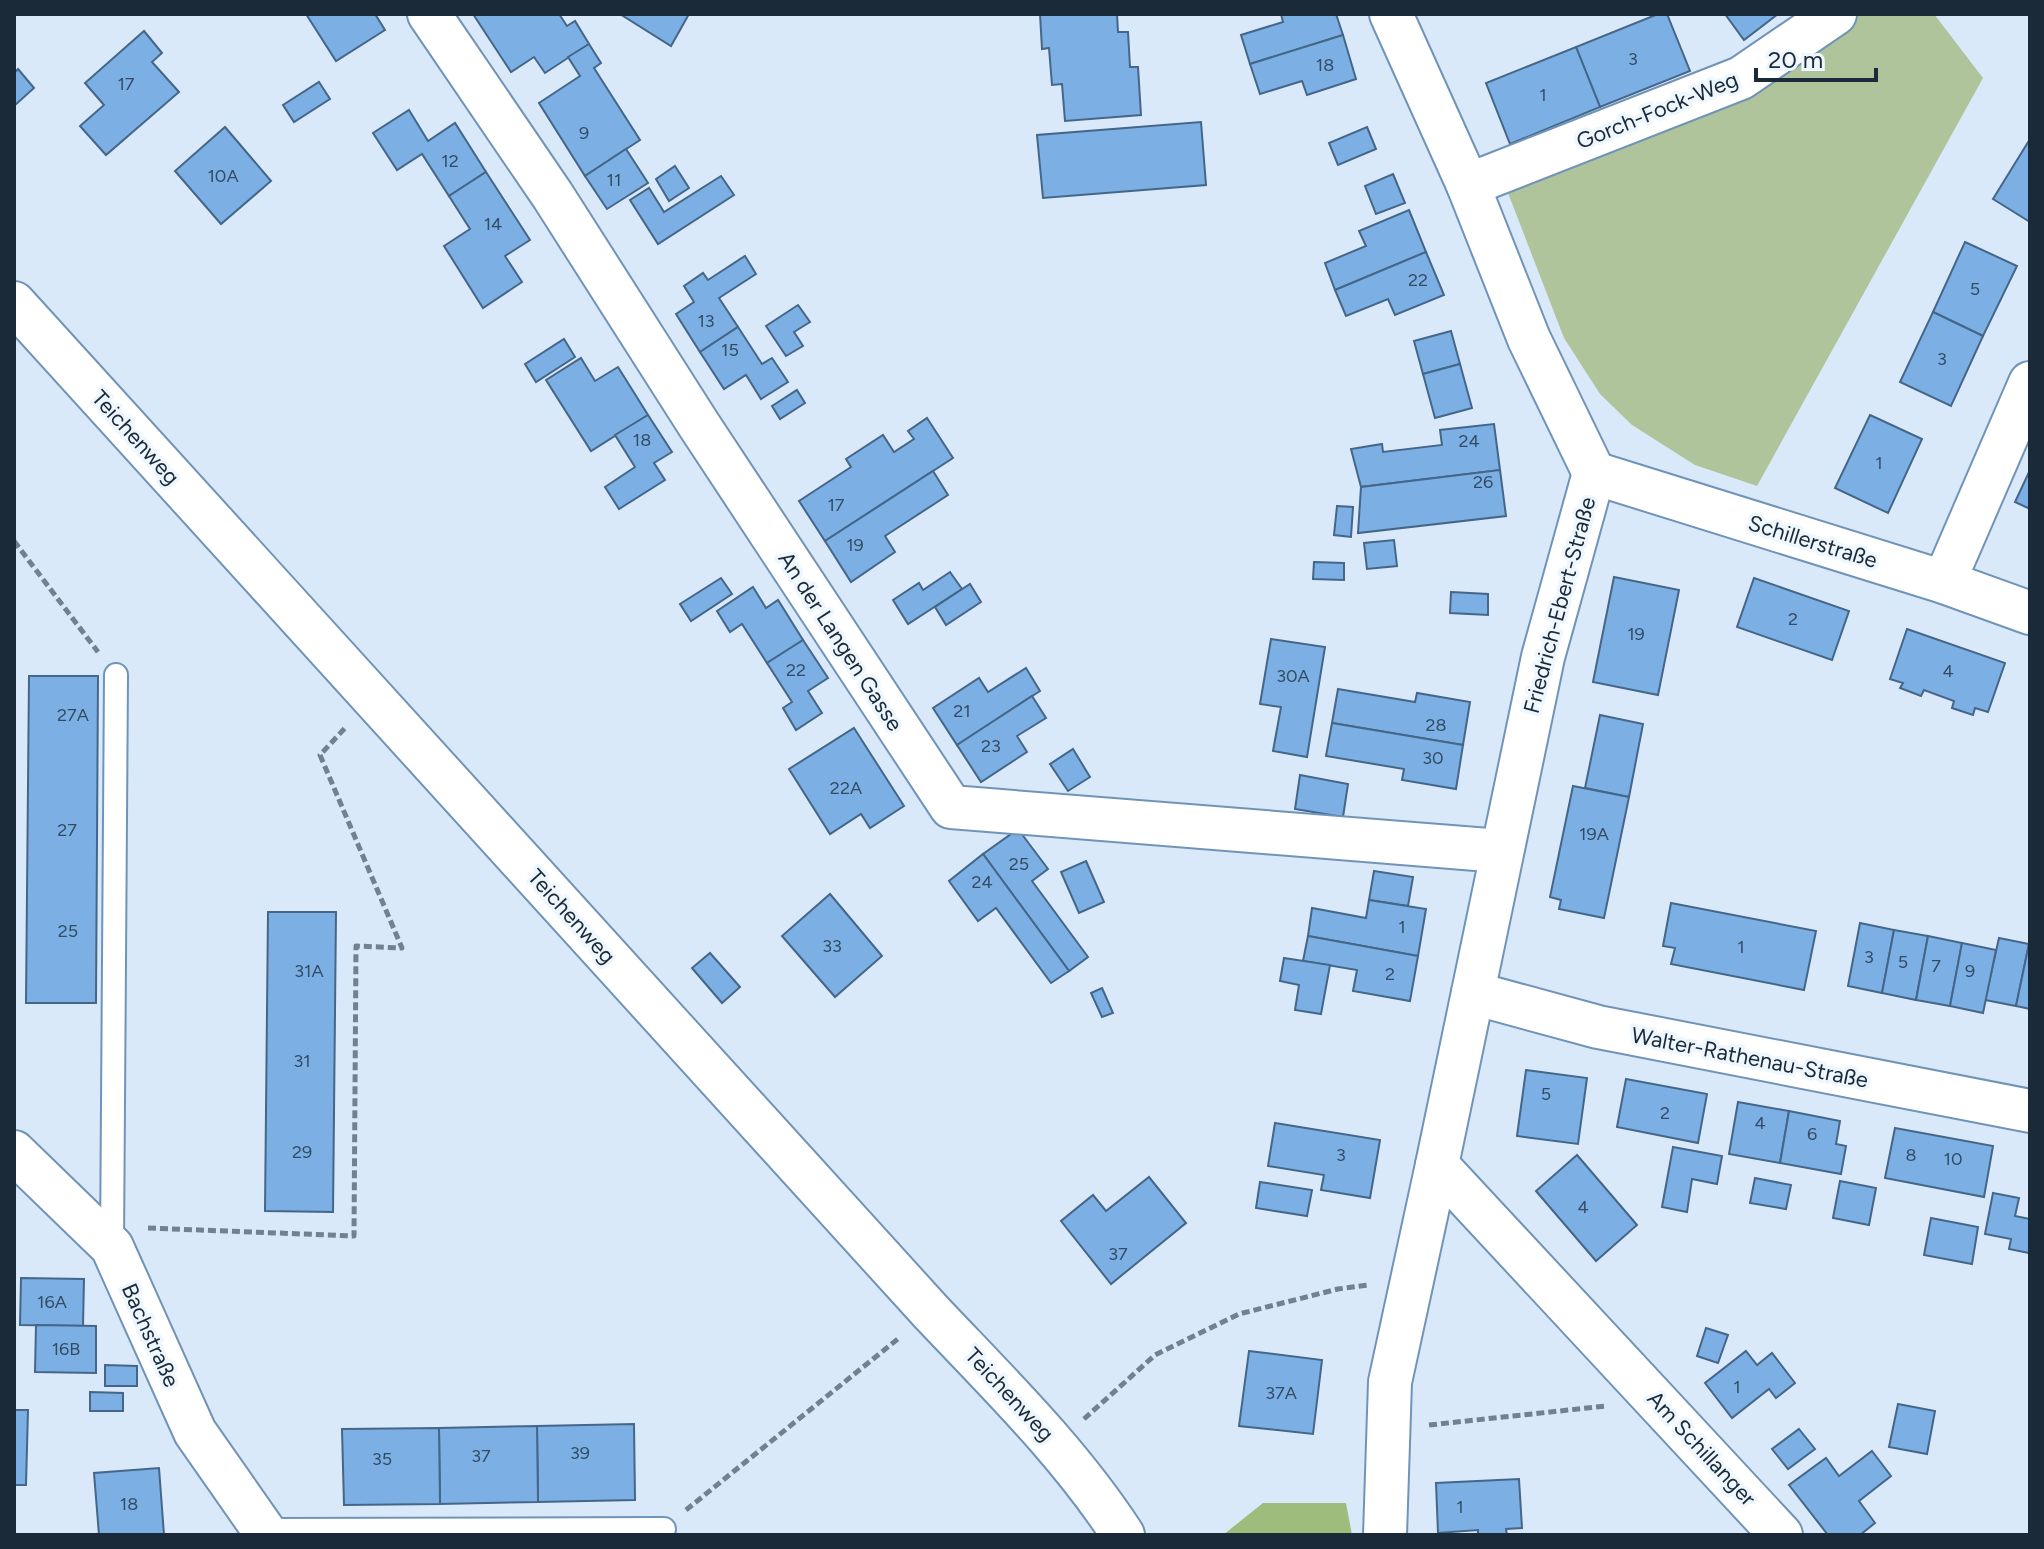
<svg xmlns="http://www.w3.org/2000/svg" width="2044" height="1549" font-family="Figtree,sans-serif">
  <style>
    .green { fill: #afc49a }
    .forest { fill: #9ebc7c }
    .building { fill: #7cb0e4; stroke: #468; stroke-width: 2 }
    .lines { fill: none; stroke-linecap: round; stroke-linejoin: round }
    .service-casing { stroke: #7094b8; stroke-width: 26 }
    .minor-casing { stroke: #7094b8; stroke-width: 46 }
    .path { stroke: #728191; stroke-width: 5; stroke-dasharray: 8 4; stroke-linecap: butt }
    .service { stroke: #fff; stroke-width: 22 }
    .minor { stroke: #fff; stroke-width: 42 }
    .labels { text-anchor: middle; stroke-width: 7; stroke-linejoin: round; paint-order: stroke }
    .number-label { font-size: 18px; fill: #334c64 }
    .street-label { font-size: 22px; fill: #1b2a39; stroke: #eef6fe }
  </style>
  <rect width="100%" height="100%" fill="#dae9f9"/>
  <polygon class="green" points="1859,14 1934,14 1983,78 1757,486 1695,465 1632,425 1600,394 1564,338 1508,193 1737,103"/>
  <polygon class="forest" points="1263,1503 1346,1503 1352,1535 1223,1535"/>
  <g class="building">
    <polygon points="306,14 375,14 385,30 336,61"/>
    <polygon points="473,14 559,14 567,26 575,21 589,44 545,73 534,57 511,72"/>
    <polygon points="620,14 689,14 671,46"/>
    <polygon points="1040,14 1117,14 1118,32 1128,32 1130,67 1138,67 1141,115 1065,121 1062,84 1052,85 1049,48 1042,49"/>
    <polygon points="1281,14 1336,14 1343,35 1250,64 1241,35 1283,22"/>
    <polygon points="1658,14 1667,14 1690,71 1600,107 1576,47"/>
    <polygon points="1725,14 1778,14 1744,40"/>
    <polygon points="144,31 162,53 152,62 179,92 106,155 80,126 104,105 85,83"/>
    <polygon points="1343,35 1356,79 1307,95 1302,81 1260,94 1250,64"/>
    <polygon points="589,44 601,63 594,68 640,140 585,176 539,103 580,76 568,57"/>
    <polygon points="1576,47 1600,107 1510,144 1486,83"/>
    <polygon points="18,69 34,88 14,106 14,73"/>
    <polygon points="319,82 330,99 294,122 283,105"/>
    <polygon points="409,110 428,141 455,123 486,172 449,196 422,154 397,170 373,133"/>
    <polygon points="1201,122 1206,185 1043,198 1037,135"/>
    <polygon points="225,127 271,181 221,224 175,171"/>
    <polygon points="1367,127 1376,149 1338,165 1329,143"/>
    <polygon points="2030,139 2030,222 1993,199"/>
    <polygon points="626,149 648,183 607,209 585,176"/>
    <polygon points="675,166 689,188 669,201 656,179"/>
    <polygon points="486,172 530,240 505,256 522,282 483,308 444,246 470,229 449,196"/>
    <polygon points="1393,174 1405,203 1376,214 1365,186"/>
    <polygon points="721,176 734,195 658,244 630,200 649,188 664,212"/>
    <polygon points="1409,210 1426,252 1335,290 1325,263 1366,246 1359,231"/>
    <polygon points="1965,242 2017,266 1983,336 1933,312"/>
    <polygon points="1426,252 1444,295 1395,315 1388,299 1346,316 1335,290"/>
    <polygon points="745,256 756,274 719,298 738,327 700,352 676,314 694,302 684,286 703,273 708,280"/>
    <polygon points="798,305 810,322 794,332 803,346 786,356 766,326"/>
    <polygon points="1933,312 1983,336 1951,406 1900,382"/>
    <polygon points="738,327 762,364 772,358 788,382 761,399 746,375 724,389 700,352"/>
    <polygon points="1451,331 1460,364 1423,374 1414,341"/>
    <polygon points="564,339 575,357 536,382 525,364"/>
    <polygon points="581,358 595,381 618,367 648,415 591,451 546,380"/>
    <polygon points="1460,364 1472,408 1435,418 1423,374"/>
    <polygon points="797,390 805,403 780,419 772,406"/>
    <polygon points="648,415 672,452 654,463 665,480 619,509 605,487 635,467 615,435"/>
    <polygon points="1870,415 1922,439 1888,513 1835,488"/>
    <polygon points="927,418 953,458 825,541 799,501 851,467 846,459 883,435 894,452 914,439 908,431"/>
    <polygon points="1494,424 1500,470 1361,487 1351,449 1382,444 1383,452 1442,445 1440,430"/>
    <polygon points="1500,470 1506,516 1358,533 1361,487"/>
    <polygon points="2030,470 2030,509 2015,502"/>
    <polygon points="933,471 948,495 885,536 895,552 851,582 825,541"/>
    <polygon points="1337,506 1353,507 1351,537 1334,535"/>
    <polygon points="1394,540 1397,566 1367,569 1364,543"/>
    <polygon points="1314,562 1344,563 1344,580 1313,579"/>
    <polygon points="950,572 962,589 908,624 893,600 919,583 923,590"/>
    <polygon points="1614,577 1679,590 1658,695 1593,682"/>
    <polygon points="721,578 732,594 691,621 680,604"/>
    <polygon points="1754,578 1849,611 1832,660 1737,627"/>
    <polygon points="970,584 981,602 946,625 935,607"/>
    <polygon points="753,587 766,608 778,600 803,640 767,663 742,624 730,632 717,611"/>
    <polygon points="1451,592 1488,594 1488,615 1450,613"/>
    <polygon points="1907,629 2005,663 1988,712 1975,708 1973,715 1952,708 1954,701 1924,690 1921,696 1900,688 1903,683 1890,679"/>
    <polygon points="1271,639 1325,647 1307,757 1273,751 1281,707 1260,704"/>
    <polygon points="803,640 828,678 808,691 822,713 796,730 783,708 792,702 767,663"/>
    <polygon points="1026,668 1040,691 957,745 933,708 979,678 988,692"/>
    <polygon points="29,676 98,676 96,1003 26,1003"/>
    <polygon points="1338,689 1415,702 1417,693 1470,702 1463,745 1332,723"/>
    <polygon points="1032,696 1046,718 1017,736 1027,752 981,782 957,745"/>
    <polygon points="1600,715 1643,724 1629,797 1585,788"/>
    <polygon points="1332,723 1463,745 1456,789 1402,780 1404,769 1326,756"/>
    <polygon points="854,728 904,806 870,828 861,814 830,834 789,769"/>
    <polygon points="1073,749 1090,777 1068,791 1050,764"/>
    <polygon points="1300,775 1348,784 1343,817 1295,809"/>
    <polygon points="1573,786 1629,797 1604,918 1559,909 1561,900 1550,897"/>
    <polygon points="1018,829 1048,869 1032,881 1088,957 1069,971 983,854"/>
    <polygon points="983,854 1069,971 1051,983 996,908 978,921 949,881"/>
    <polygon points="1086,861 1104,902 1079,913 1061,872"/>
    <polygon points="1374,871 1413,877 1408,906 1369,900"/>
    <polygon points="830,894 882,956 835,997 782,936"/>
    <polygon points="1369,900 1426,909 1418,956 1308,936 1312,908 1366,918"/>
    <polygon points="1671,903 1816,931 1804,990 1671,964 1675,948 1663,946"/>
    <polygon points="268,912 336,912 333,1212 265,1211"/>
    <polygon points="1860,923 1894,930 1882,993 1848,986"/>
    <polygon points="1894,930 1928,936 1916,1000 1882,993"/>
    <polygon points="1308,936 1418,956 1410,1001 1353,991 1357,970 1303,961"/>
    <polygon points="1928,936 1962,943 1950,1006 1916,1000"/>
    <polygon points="1999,938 2029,944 2016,1006 1985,1000"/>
    <polygon points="1962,943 1996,950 1983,1013 1950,1006"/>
    <polygon points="2029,944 2030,944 2030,1009 2016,1006"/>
    <polygon points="710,953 740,987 722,1003 692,968"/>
    <polygon points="1284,958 1330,965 1321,1014 1295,1010 1299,985 1280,981"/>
    <polygon points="1102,988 1113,1013 1102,1017 1091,993"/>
    <polygon points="1526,1070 1587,1078 1578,1144 1517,1136"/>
    <polygon points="1626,1079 1707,1094 1698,1143 1617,1127"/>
    <polygon points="1738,1102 1789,1111 1780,1163 1729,1154"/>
    <polygon points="1789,1111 1840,1121 1836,1144 1846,1146 1841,1174 1780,1163"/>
    <polygon points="1275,1123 1380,1140 1370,1198 1321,1190 1324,1175 1268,1166"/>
    <polygon points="1895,1128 1993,1146 1984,1197 1885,1178"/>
    <polygon points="1673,1147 1722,1156 1717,1184 1692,1179 1687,1212 1662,1207"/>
    <polygon points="1577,1155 1637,1225 1596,1261 1536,1191"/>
    <polygon points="1149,1177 1186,1223 1111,1284 1061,1221 1093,1195 1106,1211"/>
    <polygon points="1755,1178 1791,1185 1786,1209 1750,1203"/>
    <polygon points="1840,1181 1876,1188 1869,1225 1833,1218"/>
    <polygon points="1260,1182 1312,1190 1307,1216 1256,1208"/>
    <polygon points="1993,1193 2019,1198 2015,1216 2030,1219 2029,1253 2009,1249 2011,1239 1985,1234"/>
    <polygon points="1931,1218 1978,1227 1972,1264 1924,1255"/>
    <polygon points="21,1278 84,1279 83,1326 20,1325"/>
    <polygon points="36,1325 96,1326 96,1373 35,1372"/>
    <polygon points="1706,1328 1728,1335 1718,1363 1697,1356"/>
    <polygon points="1249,1351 1322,1360 1313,1434 1239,1426"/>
    <polygon points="1746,1351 1757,1365 1772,1353 1795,1383 1776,1398 1769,1389 1732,1418 1705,1383"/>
    <polygon points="105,1365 137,1366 137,1386 105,1386"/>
    <polygon points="90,1392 123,1393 123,1411 90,1411"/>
    <polygon points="1898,1404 1935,1411 1927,1454 1889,1447"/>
    <polygon points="14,1410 28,1410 26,1485 14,1485"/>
    <polygon points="634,1424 635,1500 538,1502 537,1426"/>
    <polygon points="537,1426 538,1502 440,1504 439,1428"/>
    <polygon points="439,1428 440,1504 344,1505 342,1429"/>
    <polygon points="1799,1429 1815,1449 1788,1469 1772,1449"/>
    <polygon points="1872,1451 1891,1476 1859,1501 1875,1523 1860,1535 1828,1535 1789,1485 1826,1458 1839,1476"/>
    <polygon points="159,1468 164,1535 99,1535 94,1473"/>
    <polygon points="1519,1479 1522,1528 1506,1529 1507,1535 1478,1535 1478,1530 1438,1533 1436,1483"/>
  </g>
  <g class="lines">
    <defs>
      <g id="service">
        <polyline points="112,1246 116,675"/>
        <polyline points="262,1530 664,1529"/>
      </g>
      <g id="minor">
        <polyline points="429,14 553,196 699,425 951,807 1501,851"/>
        <polyline points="1391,14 1468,185 1529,339 1594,473 1543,657 1437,1165 1781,1535"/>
        <polyline points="1468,185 1741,78 1835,14"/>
        <path d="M14,303L931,1312C999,1384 1069,1452 1123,1535"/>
        <polyline points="1594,473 1944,582 2030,613"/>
        <polyline points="1944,582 2030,383"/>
        <polyline points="1473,993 1598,1027 2030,1111"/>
        <polyline points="14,1152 112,1247 195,1432 267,1535"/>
        <polyline points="1385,1535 1390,1382 1437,1165"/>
      </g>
    </defs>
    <use href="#service" class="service-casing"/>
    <use href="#minor" class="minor-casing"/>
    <g class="path">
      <polyline points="14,541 98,652"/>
      <polyline points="148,1228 354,1236 356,946 402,948 320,755 345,728"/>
      <polyline points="1084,1419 1155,1355 1239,1314 1338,1289 1368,1285"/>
      <polyline points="1429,1425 1606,1406"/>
      <polyline points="686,1510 899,1338"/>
    </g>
    <use href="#service" class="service"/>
    <use href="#minor" class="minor"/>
  </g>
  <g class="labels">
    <g class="number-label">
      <text x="1633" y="65">3</text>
      <text x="1325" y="71">18</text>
      <text x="126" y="90">17</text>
      <text x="1543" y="101">1</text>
      <text x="584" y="139">9</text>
      <text x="450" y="167">12</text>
      <text x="223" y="182">10A</text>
      <text x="614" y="186">11</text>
      <text x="493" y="230">14</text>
      <text x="1418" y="286">22</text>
      <text x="1975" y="295">5</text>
      <text x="706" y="327">13</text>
      <text x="730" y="356">15</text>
      <text x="1942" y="365">3</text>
      <text x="642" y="446">18</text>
      <text x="1469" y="447">24</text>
      <text x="1879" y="469">1</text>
      <text x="1483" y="488">26</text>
      <text x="836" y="511">17</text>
      <text x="855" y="551">19</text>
      <text x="1793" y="625">2</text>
      <text x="1636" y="640">19</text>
      <text x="796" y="676">22</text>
      <text x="1948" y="677">4</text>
      <text x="1293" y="682">30A</text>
      <text x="962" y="717">21</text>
      <text x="73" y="721">27A</text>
      <text x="1436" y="731">28</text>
      <text x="991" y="752">23</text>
      <text x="1433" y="764">30</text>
      <text x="846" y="794">22A</text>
      <text x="67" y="836">27</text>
      <text x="1594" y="840">19A</text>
      <text x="1019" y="870">25</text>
      <text x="982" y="888">24</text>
      <text x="1402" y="933">1</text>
      <text x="68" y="937">25</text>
      <text x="832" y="952">33</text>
      <text x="1741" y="953">1</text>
      <text x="1869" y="963">3</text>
      <text x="1903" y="968">5</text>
      <text x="1936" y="972">7</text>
      <text x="309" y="977">31A</text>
      <text x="1970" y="977">9</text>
      <text x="1390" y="980">2</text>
      <text x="302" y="1067">31</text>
      <text x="1546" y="1100">5</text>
      <text x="1665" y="1119">2</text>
      <text x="1760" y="1129">4</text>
      <text x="1812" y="1140">6</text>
      <text x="302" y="1158">29</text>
      <text x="1341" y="1161">3</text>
      <text x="1911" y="1161">8</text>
      <text x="1953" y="1165">10</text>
      <text x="1583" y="1213">4</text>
      <text x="1118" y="1260">37</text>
      <text x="52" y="1308">16A</text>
      <text x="66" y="1355">16B</text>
      <text x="1737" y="1393">1</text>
      <text x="1281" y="1399">37A</text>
      <text x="580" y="1459">39</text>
      <text x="481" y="1462">37</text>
      <text x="382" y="1465">35</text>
      <text x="129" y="1510">18</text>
      <text x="1460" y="1513">1</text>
    </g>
    <g class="street-label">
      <text transform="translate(1657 110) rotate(-22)" y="8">Gorch-Fock-Weg</text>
      <text transform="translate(136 437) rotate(48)" y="8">Teichenweg</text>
      <text transform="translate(1813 541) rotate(17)" y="8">Schillerstraße</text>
      <text transform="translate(1559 605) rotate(-75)" y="8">Friedrich-Ebert-Straße</text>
      <text transform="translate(841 641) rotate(57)" y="8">An der Langen Gasse</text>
      <text transform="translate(572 916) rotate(48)" y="8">Teichenweg</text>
      <text transform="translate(1750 1057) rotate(11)" y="8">Walter-Rathenau-Straße</text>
      <text transform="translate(151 1335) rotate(66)" y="8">Bachstraße</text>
      <text transform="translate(1010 1394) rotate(47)" y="8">Teichenweg</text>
      <text transform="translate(1702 1448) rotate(47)" y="8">Am Schillanger</text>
    </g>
  </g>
  <rect width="2044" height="1549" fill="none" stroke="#1b2a39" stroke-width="32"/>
  <path d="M1756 68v12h120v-12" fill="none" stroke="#1b2a39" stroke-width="4"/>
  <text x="1768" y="68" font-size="24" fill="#1b2a39" stroke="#eef6fe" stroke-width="6" paint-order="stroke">20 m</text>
</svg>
